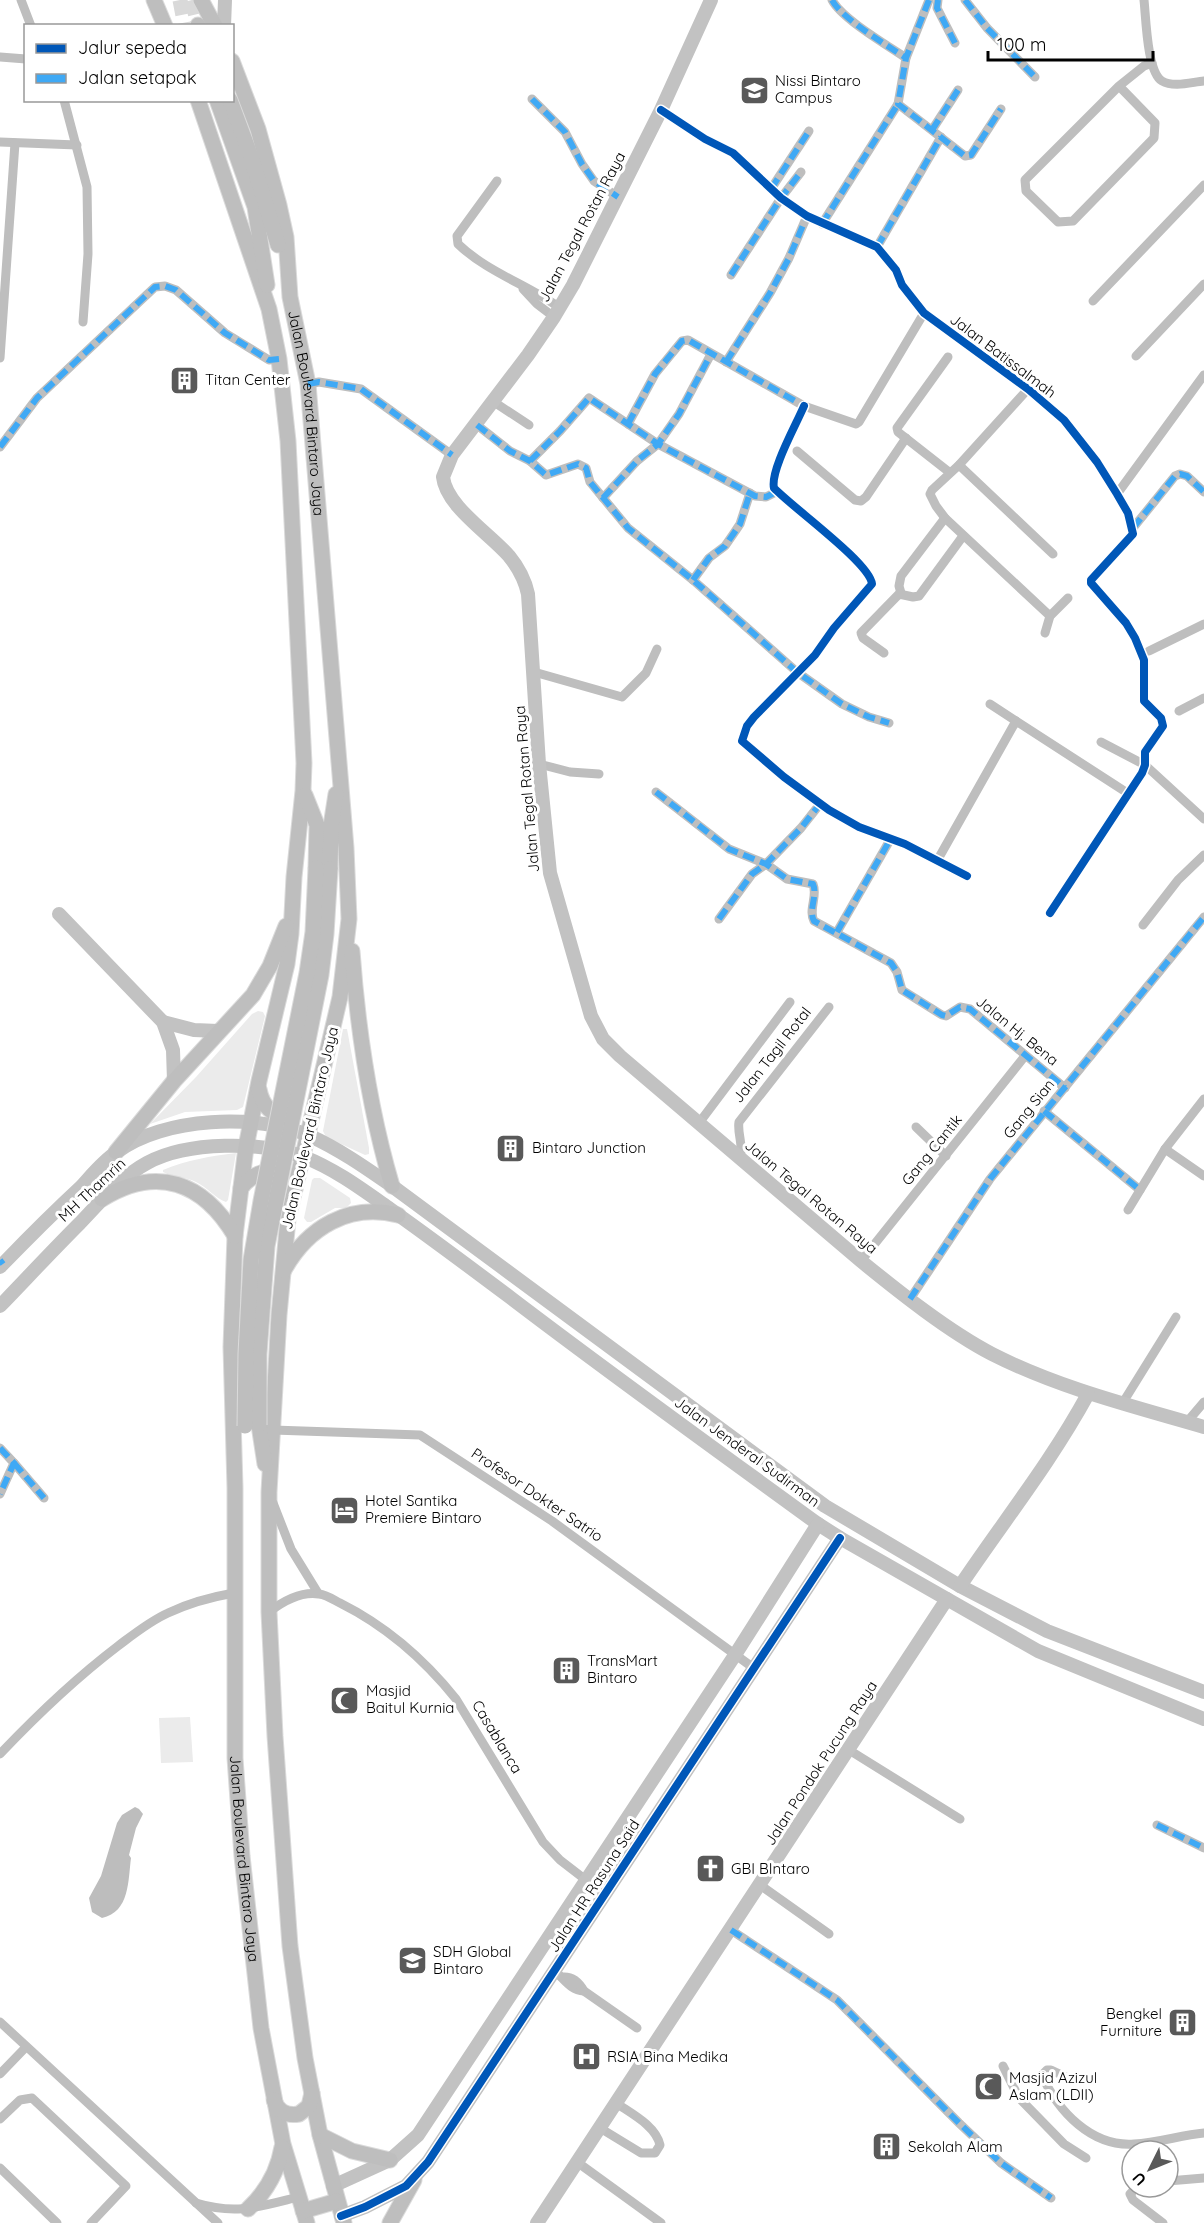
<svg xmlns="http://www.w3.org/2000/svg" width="1204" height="2223" font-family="Quicksand,sans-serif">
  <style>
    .green { fill: #ebebeb }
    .water { fill: #bdbdbd }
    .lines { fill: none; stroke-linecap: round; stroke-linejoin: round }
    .primary-tunnel { stroke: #d9d9d9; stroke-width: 15; stroke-dasharray: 15 8; stroke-linecap: butt }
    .primary-casing { stroke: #dbdbdb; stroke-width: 17 }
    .street { stroke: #bebebe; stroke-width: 9 }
    .secondary { stroke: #c2c2c2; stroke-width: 14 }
    .primary { stroke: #bebebe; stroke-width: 15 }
    .primary-bridge-casing { stroke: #dbdbdb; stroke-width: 17; stroke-linecap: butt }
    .primary-bridge { stroke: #bebebe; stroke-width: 15 }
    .quiet { stroke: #3fa9f5; stroke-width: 6; stroke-dasharray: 12 6; stroke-linecap: butt }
    .cycleway-casing { stroke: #fff; stroke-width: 11 }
    .cycleway { stroke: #0057b8; stroke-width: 8 }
    .labels { text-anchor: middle; stroke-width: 6; stroke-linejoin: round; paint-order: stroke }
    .poi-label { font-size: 15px; fill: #000; stroke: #fff; text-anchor: start }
    .street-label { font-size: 15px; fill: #000; stroke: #fff }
  </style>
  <rect width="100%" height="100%" fill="#fff"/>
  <g class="green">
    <polygon points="258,1011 263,1012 265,1016 243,1107 237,1110 185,1112 150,1124 196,1077 252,1014"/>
    <polygon points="343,1029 347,1029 369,1148 369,1154 365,1155 326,1137 323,1131"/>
    <path d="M236,1153L228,1200L226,1202C215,1198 207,1187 196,1182C186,1177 173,1177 163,1172V1170C187,1160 211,1156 236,1153Z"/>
    <polygon points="314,1178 320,1178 350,1198 351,1203 346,1208 335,1208 311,1222 307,1222 304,1218 312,1180"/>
    <polygon points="190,1717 193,1762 161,1763 159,1718"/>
  </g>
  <path class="water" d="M135,1807L139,1809L143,1814L136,1828L129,1855L131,1858C128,1880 130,1912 102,1918L92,1912L89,1898L101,1876L117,1823L122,1815Z"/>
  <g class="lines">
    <g class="primary-tunnel">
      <polyline points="180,0 185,26"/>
      <polyline points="192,0 198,25"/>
    </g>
    <defs>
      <g id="primary">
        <polyline points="154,0 165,26"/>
        <polyline points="201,0 215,26"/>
        <polyline points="198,25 198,26"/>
        <path id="s1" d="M232,61L258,129L279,205L286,237L290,297L308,384L346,848L349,919L340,997L288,1219L279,1315L269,1492V1612L275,1736L290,1946L305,2058L320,2135L344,2223"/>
        <path id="s2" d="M198,100L269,309L279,359L288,441L304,763L303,791L294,877L291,934L287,964L259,1081L246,1147L235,1236L231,1347L235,1488V1758L242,1856L261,2028L283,2144L307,2223"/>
        <polyline points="217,100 255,207 267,285"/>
        <polyline points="230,100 250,154 278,245"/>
        <polyline points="305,795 317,825 316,868"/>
        <polyline points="330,869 331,826 336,794"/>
        <path d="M352,951C358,1033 369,1108 392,1186"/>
        <path d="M259,1089C262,1106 273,1117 291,1118"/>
        <polyline points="116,1152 174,1081 253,995 270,966 286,926"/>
        <path d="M241,1188C251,1175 263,1169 279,1173"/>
        <path d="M102,1199C157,1165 203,1182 235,1236"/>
        <path d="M284,1270C308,1227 349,1203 398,1215"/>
        <polyline points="259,1425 265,1464"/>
        <path d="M274,2100C278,2112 287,2116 299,2114L309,2106L312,2093"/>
        <polyline points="320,2135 352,2151 390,2160"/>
        <path d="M248,2209C266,2192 278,2171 282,2147"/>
        <polyline points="303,2211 337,2201"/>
        <polyline points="390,2223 414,2180"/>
      </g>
    </defs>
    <use href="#primary" class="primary-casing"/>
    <g class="street">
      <polyline points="21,0 31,26"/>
      <path d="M832,0C842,19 887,45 906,58"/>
      <polyline points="929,0 906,58 898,104 965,156 971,155 1001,109"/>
      <polyline points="938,0 937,8 955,43"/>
      <polyline points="965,0 987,28 1035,77"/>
      <path d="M1144,0C1146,18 1147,72 1162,81C1174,88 1192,82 1204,81"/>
      <polyline points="0,57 26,59"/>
      <polyline points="1119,86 1155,123 1154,138 1073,221 1058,222 1026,191 1025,180 1119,86 1144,66 1152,63"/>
      <polyline points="532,99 565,132 582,164 594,181 618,197"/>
      <polyline points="64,100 87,187 88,254 83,322"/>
      <polyline points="661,110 705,139 733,153 781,198 807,216 877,247 896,270 902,285 924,313 1028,389 1064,420 1097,462 1117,494 1128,513 1133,534 1091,580 1091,583 1126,623 1135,638 1144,660 1144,701 1161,718 1163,726 1145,752 1145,765 1142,773 1050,913"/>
      <polyline points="932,130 958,90"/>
      <polyline points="0,142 77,145"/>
      <path d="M497,181L457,236L458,244C487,272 528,285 560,308"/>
      <polyline points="771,189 809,131"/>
      <polyline points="822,224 898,104"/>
      <polyline points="877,247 941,137"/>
      <polyline points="731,275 781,198 801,172"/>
      <polyline points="523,289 537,304 554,317"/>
      <polyline points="1093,301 1204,185"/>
      <polyline points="1136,356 1204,284"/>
      <polyline points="948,357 897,428 898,432 949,472"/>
      <polyline points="0,358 15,143"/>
      <polyline points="726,362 770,293 789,258 807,216"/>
      <polyline points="308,384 319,382 361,389 452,455"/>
      <polyline points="1028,389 959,465 932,490 930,494 936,506 945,518 1050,616"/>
      <polyline points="494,402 529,425"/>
      <path d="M804,406C796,425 770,471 774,488C793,508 870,563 872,584L834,628L815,655L754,717L747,726L742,741L784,777L829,810L859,827L905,844L967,876"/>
      <polyline points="628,424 655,374 682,341 688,340 804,406 856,424 859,422 924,313"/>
      <polyline points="477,425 510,451 530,461 546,475 578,464 586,468 590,482 628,528 693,580 797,672 842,704 869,717 889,723"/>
      <polyline points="0,447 37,398 155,287 165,286 176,290 225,333 269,360 279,359"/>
      <polyline points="797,451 855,500 861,501 866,497 906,438"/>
      <polyline points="530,461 560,431 589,398 658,444 755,496 766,497 778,491"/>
      <polyline points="959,465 1053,554"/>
      <polyline points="1117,494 1204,375"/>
      <polyline points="603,498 637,461 658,444 679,414 711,354"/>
      <polyline points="1133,528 1175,476 1180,474 1187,476 1204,492"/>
      <polyline points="693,580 709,558 725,546 734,533 740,524 750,493"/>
      <polyline points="901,593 899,586 901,576 945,518"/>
      <polyline points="1045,633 1050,616 1068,598"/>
      <polyline points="1149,651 1204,624"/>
      <polyline points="884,653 863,638 861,633 899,594 913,597 919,596 963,536"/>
      <polyline points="534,672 622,697 646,673 657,649"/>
      <polyline points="990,704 1016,721"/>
      <polyline points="1179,711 1204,698"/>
      <polyline points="1101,742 1145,765 1204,819"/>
      <polyline points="539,764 570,772 599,774"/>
      <path d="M656,792L729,849L766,864L787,879L813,884C818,896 808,910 814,921L891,963L897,972L902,990L942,1015L946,1016L960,1007L970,1009L1065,1088"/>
      <polyline points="937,861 1016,721 1129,794"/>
      <polyline points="719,919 752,874 766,864 801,828 820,804"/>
      <polyline points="1143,925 1178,880 1204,855"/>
      <polyline points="837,932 890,840"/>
      <polyline points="1044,1111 1140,1190"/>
      <polyline points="699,1123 790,1002"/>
      <polyline points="916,1127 946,1156"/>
      <polyline points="1165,1149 1204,1176"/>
      <path d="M740,1158C744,1145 737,1134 739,1122L829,1007"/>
      <polyline points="1128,1210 1165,1149 1204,1099"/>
      <polyline points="861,1261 1025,1056"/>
      <polyline points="910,1299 990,1179 1204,917"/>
      <polyline points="1122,1404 1176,1317"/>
      <polyline points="1187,1422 1204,1402"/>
      <polyline points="273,1430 420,1435 552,1521 755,1669"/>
      <polyline points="0,1448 14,1463 0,1494"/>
      <polyline points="14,1463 44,1498"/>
      <polyline points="273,1503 291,1549 318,1593"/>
      <path d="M269,1612C282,1602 301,1591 319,1594C327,1595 334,1600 340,1603C386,1626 424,1659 456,1699L543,1842L560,1860L604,1894"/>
      <polyline points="849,1750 960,1819"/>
      <path d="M0,1754C37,1715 76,1678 118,1646C134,1634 150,1621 168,1613C189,1603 211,1597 234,1593"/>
      <polyline points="1157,1825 1204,1848"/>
      <polyline points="760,1885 829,1934"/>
      <polyline points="731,1930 837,2000 959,2123 1001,2163 1051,2198"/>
      <path d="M559,1975C567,1983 572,1990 584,1991"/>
      <path d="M562,1977C572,1976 579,1982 584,1991L637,2028"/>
      <polyline points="0,2022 218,2223"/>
      <polyline points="1003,2066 1019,2098 1064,2144 1086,2158"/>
      <polyline points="0,2074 26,2047"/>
      <path d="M1066,2077L1051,2070H1047L1042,2075C1058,2112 1092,2147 1134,2144C1158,2143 1181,2135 1204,2133"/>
      <polyline points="0,2119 20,2100 32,2098 126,2186 91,2223"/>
      <path d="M600,2128L641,2153H655L660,2145C656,2126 632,2114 616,2103"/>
      <polyline points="577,2162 661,2223"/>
      <polyline points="0,2168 57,2223"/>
      <polyline points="1168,2181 1204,2178"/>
      <polyline points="1137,2187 1130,2194 1133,2200 1163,2223"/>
      <path d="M196,2203C236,2215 258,2207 298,2197"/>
    </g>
    <g class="secondary">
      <path d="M711,0L661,110L573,285L554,317L528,355L452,455L443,477C446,506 490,534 509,556C518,567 525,580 528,594L539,764L550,873L591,1016L603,1039L620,1056L861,1261C899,1292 948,1331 992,1354C1059,1388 1132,1406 1204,1427"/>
      <polyline points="224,26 225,0"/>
      <polyline points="59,914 163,1022 173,1050 174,1081"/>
      <polyline points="163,1022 194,1030 218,1031"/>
      <path d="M0,1267C26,1240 53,1213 81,1187C92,1175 103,1161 117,1152C163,1117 257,1113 310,1136C339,1149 366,1168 392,1186L825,1506L960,1586L1047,1631L1204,1692"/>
      <path d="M0,1306C27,1278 53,1250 80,1223C100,1202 121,1177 147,1163C187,1141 262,1141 304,1157C335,1169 363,1190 390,1209C431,1238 471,1268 511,1298C612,1375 715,1449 818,1524L840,1538L1038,1651L1204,1719"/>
      <path d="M960,1586C1003,1522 1051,1462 1088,1394"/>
      <polyline points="333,2186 390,2160 418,2135 735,1655 818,1524"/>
      <polyline points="341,2216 365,2207 406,2186 428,2162 840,1538"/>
      <polyline points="537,2223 947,1599"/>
    </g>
    <use href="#primary" class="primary"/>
    <defs>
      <g id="primary-bridge">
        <polyline points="259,1425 259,1354 267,1246 321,975 326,934 330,869"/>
        <polyline points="245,1426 246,1354 251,1260 261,1201 307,973 313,932 316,868"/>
      </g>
    </defs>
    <use href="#primary-bridge" class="primary-bridge-casing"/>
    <use href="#primary-bridge" class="primary-bridge"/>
    <g class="quiet">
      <path d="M832,0C842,19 887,45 906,58"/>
      <polyline points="929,0 906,58 898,104 965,156 971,155 1001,109"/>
      <polyline points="938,0 937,8 955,43"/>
      <polyline points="965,0 987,28 1035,77"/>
      <polyline points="532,99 565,132 582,164 594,181 618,197"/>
      <polyline points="932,130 958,90"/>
      <polyline points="771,189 809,131"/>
      <polyline points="822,224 898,104"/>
      <polyline points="877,247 941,137"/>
      <polyline points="731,275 781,198 801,172"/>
      <polyline points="726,362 770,293 789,258 807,216"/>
      <polyline points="308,384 319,382 361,389 452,455"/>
      <polyline points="628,424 655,374 682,341 688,340 804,406"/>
      <polyline points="477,425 510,451 530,461 546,475 578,464 586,468 590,482 628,528 693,580 797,672 842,704 869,717 889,723"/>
      <polyline points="0,447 37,398 155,287 165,286 176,290 225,333 269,360 279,359"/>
      <polyline points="530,461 560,431 589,398 658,444 755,496 766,497 778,491"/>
      <polyline points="603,498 637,461 658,444 679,414 711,354"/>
      <polyline points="1133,528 1175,476 1180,474 1187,476 1204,492"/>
      <polyline points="693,580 709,558 725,546 734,533 740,524 750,493"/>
      <path d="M656,792L729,849L766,864L787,879L813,884C818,896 808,910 814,921L891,963L897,972L902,990L942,1015L946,1016L960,1007L970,1009L1065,1088"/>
      <polyline points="719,919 752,874 766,864 801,828 820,804"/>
      <polyline points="837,932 890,840"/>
      <polyline points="1044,1111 1140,1190"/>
      <polyline points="0,1260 3,1264"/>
      <polyline points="910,1299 990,1179 1204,917"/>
      <polyline points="0,1448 14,1463 0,1494"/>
      <polyline points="14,1463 44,1498"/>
      <polyline points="1157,1825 1204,1848"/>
      <polyline points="731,1930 837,2000 959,2123 1001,2163 1051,2198"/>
    </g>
    <defs>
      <g id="cycleway">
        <polyline points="661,110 705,139 733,153 781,198 807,216 877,247 896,270 902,285 924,313 1028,389 1064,420 1097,462 1117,494 1128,513 1133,534 1091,580 1091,583 1126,623 1135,638 1144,660 1144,701 1161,718 1163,726 1145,752 1145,765 1142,773 1050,913"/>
        <path d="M804,406C796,425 770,471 774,488C793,508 870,563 872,584L834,628L815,655L754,717L747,726L742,741L784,777L829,810L859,827L905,844L967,876"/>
        <polyline points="341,2216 365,2207 406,2186 428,2162 840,1538"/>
      </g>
    </defs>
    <use href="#cycleway" class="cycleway-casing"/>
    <use href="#cycleway" class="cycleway"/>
  </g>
  <defs>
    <symbol id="university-square" viewBox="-11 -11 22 22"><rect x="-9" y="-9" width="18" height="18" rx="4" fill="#595959" stroke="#fff"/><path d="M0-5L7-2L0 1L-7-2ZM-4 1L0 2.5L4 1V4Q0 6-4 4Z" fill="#fff"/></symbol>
    <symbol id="building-square" viewBox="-11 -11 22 22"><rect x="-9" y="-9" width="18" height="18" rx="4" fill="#595959" stroke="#fff"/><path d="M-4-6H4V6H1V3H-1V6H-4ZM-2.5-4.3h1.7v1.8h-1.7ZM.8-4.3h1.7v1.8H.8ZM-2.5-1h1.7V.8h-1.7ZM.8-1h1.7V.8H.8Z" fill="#fff"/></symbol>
    <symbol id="hotel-square" viewBox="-11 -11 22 22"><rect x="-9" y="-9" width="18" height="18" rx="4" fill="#595959" stroke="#fff"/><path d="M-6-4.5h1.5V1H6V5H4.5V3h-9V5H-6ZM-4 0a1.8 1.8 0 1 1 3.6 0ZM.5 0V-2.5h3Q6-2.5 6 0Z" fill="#fff"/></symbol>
    <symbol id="mosque-square" viewBox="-11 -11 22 22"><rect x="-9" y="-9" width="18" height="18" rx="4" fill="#595959" stroke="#fff"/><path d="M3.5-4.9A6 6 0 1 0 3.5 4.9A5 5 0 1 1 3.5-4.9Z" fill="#fff"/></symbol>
    <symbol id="church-square" viewBox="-11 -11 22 22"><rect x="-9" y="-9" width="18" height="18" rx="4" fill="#595959" stroke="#fff"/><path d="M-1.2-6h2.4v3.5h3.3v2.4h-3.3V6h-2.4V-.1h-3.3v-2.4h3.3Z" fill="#fff"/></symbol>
    <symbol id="school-square" viewBox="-11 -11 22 22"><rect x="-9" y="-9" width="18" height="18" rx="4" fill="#595959" stroke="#fff"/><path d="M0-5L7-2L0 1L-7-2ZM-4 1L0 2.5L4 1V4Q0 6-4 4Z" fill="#fff"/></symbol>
    <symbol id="hospital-square" viewBox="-11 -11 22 22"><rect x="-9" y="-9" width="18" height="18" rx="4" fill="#595959" stroke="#fff"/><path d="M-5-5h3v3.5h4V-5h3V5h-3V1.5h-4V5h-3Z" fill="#fff"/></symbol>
  </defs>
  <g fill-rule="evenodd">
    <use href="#university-square" x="738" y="74" width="33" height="33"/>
    <use href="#building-square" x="168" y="364" width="33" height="33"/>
    <use href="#building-square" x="494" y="1132" width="33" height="33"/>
    <use href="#hotel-square" x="328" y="1494" width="33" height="33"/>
    <use href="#building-square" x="550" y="1654" width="33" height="33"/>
    <use href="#mosque-square" x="328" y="1684" width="33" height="33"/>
    <use href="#church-square" x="694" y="1852" width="33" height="33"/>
    <use href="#school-square" x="396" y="1944" width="33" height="33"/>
    <use href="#building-square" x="1166" y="2006" width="33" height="33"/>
    <use href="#hospital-square" x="570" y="2040" width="33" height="33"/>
    <use href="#mosque-square" x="972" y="2070" width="33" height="33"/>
    <use href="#building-square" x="870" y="2130" width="33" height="33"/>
  </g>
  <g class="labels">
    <g class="poi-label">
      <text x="775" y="86">Nissi Bintaro<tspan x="775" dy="17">Campus</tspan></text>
      <text x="205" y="385">Titan Center</text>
      <text x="532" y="1153">Bintaro Junction</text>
      <text x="365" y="1506">Hotel Santika<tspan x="365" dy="17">Premiere Bintaro</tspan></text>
      <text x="587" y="1666">TransMart<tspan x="587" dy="17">Bintaro</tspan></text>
      <text x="366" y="1696">Masjid<tspan x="366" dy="17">Baitul Kurnia</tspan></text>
      <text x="731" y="1874">GBI BIntaro</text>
      <text x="433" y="1957">SDH Global<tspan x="433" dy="17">Bintaro</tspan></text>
      <text x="1162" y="2019" text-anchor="end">Bengkel<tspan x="1162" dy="17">Furniture</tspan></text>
      <text x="607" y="2062">RSIA Bina Medika</text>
      <text x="1009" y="2083">Masjid Azizul<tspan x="1009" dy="17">Aslam (LDII)</tspan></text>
      <text x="908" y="2152">Sekolah Alam</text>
    </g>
    <g class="street-label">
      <text transform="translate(582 227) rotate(-62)" y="5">Jalan Tegal Rotan Raya</text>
      <text transform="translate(1003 356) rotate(37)" y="5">Jalan Batissalmah</text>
      <text dy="5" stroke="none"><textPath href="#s1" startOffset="362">Jalan Boulevard Bintaro Jaya</textPath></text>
      <text transform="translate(527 789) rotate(-95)" y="5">Jalan Tegal Rotan Raya</text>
      <text transform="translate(1017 1031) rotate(39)" y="5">Jalan Hj. Bena</text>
      <text transform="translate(772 1055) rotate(-52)" y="5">Jalan Tagil Rotal</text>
      <text transform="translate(1029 1109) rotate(-51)" y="5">Gang Sian</text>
      <text transform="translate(310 1128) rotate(-77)" y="5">Jalan Boulevard Bintaro Jaya</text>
      <text transform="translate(932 1150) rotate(-51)" y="5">Gang Cantik</text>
      <text transform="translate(92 1190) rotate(-43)" y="5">MH Thamrin</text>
      <text transform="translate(811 1197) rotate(40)" y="5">Jalan Tegal Rotan Raya</text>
      <text transform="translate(747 1452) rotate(36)" y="5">Jalan Jenderal Sudirman</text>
      <text transform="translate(537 1495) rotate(34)" y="5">Profesor Dokter Satrio</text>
      <text transform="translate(497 1737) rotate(59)" y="5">Casablanca</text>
      <text transform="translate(821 1763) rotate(-57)" y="5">Jalan Pondok Pucung Raya</text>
      <text dy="5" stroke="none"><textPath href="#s2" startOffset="1779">Jalan Boulevard Bintaro Jaya</textPath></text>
      <text transform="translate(594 1886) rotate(-57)" y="5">Jalan HR Rasuna Said</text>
    </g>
  </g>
  <rect x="24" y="24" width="210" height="78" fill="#ffffff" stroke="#999999" stroke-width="1.5"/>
  <rect x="36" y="44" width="30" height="9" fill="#0057b8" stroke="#999999" stroke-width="1.5"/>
  <text x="78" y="54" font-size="18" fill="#000000">Jalur sepeda</text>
  <rect x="36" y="74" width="30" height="9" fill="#3fa9f5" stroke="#999999" stroke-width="1.5"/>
  <text x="78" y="84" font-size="18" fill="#000000">Jalan setapak</text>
  <g transform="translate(1150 2169) rotate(227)"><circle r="28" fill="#ffffff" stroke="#999999" stroke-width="1.5"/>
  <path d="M0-4.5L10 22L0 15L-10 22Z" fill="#595959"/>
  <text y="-9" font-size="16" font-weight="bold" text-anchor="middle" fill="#000000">U</text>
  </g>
  <path d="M988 51v9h165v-9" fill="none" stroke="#000000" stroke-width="3"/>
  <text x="997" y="51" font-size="18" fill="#000000" stroke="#ffffff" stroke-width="4.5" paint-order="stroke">100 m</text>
</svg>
